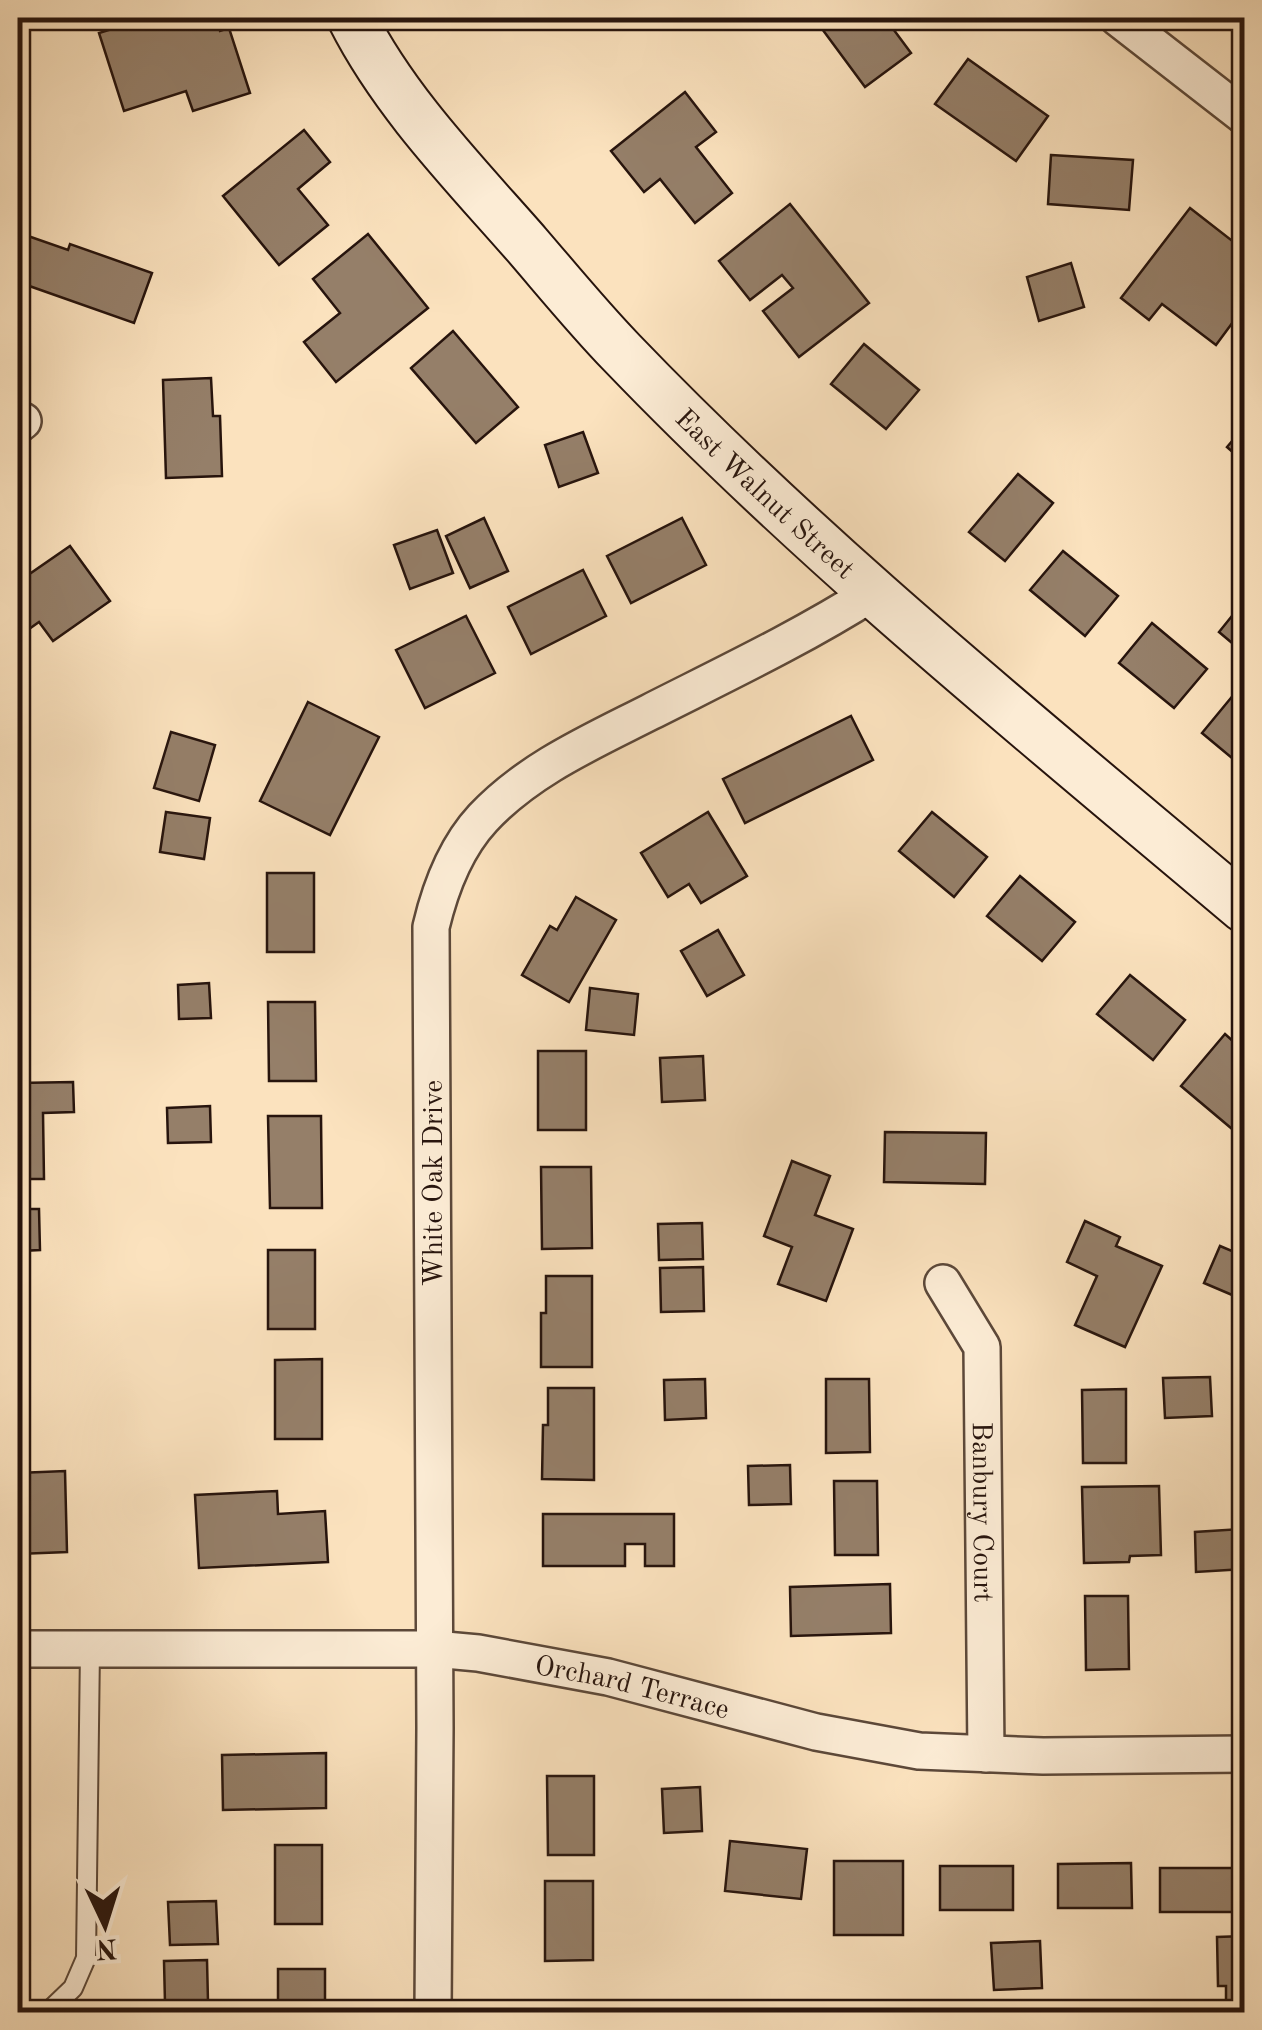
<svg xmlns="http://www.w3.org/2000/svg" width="1262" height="2030" font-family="'Old Standard TT',serif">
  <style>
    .building { fill: #957f69; stroke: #27140d; stroke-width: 2.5 }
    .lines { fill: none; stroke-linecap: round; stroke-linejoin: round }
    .lane-casing { stroke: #5c4839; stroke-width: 22 }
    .street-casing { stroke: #5c4839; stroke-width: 40 }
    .secondary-casing { stroke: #27140d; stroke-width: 52 }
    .lane { stroke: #fcecd5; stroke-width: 18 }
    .street { stroke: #fcecd5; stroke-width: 35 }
    .secondary { stroke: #fcecd5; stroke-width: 48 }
    .labels { text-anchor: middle; stroke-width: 9; stroke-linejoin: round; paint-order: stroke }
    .street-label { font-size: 28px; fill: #27140d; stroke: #fcecd5 }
  </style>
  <rect width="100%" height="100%" fill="#fbe2be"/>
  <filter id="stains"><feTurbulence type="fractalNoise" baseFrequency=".002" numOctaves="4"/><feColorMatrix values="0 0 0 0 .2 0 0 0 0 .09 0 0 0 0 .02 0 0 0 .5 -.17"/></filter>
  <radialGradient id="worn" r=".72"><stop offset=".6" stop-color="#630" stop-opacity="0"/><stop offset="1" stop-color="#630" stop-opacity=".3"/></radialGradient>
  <g class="building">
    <polygon points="147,18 216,18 220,31 229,28 250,93 193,111 186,91 124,111 99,33"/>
    <polygon points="814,18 885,18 911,53 865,87"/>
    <polygon points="968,59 1048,116 1016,161 935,104"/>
    <polygon points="685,92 716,132 696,147 732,193 695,223 660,179 644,192 611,151"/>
    <polygon points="304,130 330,162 298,189 328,225 279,265 223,196"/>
    <polygon points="1051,155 1133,160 1129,210 1048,204"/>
    <polygon points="790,204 869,303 799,357 763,311 793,288 782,275 750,300 719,261"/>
    <polygon points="1190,208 1244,250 1244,307 1216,345 1162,304 1149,320 1121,298"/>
    <polygon points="368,234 428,308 336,382 304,342 340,313 313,279"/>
    <polygon points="28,236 68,250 70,244 152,273 134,323 18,282 18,265"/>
    <polygon points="1071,263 1084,307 1039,321 1027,277"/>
    <polygon points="453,331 518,407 476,443 411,368"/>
    <polygon points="864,344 919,390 886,429 831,384"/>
    <polygon points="211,378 213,416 220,416 222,476 166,478 163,380"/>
    <polygon points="1244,427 1244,462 1227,447"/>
    <polygon points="583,432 598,473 559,487 545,445"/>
    <polygon points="1018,474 1053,503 1005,561 969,532"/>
    <polygon points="484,518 508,571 470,588 446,536"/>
    <polygon points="682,518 706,565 631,603 607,556"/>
    <polygon points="437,530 453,573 410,589 394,545"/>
    <polygon points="70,546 110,601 53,641 39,622 22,634 18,628 18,582"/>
    <polygon points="1063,551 1118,596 1085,636 1030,590"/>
    <polygon points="583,570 606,616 531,654 508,607"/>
    <polygon points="1244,601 1244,653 1219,632"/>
    <polygon points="466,616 495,673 425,708 396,650"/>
    <polygon points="1152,623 1207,669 1174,708 1119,663"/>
    <polygon points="1235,693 1244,701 1244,768 1202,733"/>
    <polygon points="308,702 379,737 330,835 260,801"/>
    <polygon points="851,716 873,760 745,823 723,779"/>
    <polygon points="171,732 215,745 199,801 154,788"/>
    <polygon points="166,812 210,818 204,859 160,852"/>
    <polygon points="708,812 747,876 701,903 689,884 668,897 641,853"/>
    <polygon points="932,812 987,857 954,897 899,851"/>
    <rect x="267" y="873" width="47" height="79"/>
    <polygon points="1020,876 1075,922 1042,961 987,916"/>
    <polygon points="576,897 616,920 569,1002 522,975 550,926 557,930"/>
    <polygon points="718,930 744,975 707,996 681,951"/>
    <polygon points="1130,975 1185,1020 1153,1060 1097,1014"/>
    <polygon points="209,983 211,1018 179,1019 178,985"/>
    <polygon points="590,988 638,994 634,1035 586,1030"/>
    <polygon points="268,1002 315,1002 316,1081 269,1081"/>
    <polygon points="1225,1034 1244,1051 1244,1139 1181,1086"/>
    <rect x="538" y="1051" width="48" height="79"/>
    <polygon points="703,1056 705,1100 662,1102 660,1058"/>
    <polygon points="73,1082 74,1112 43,1113 44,1179 18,1179 18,1083"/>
    <polygon points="210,1106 211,1142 168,1143 167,1108"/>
    <polygon points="268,1116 321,1116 322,1208 270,1208"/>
    <polygon points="885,1132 986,1133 985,1184 884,1182"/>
    <polygon points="792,1161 830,1176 815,1215 853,1229 826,1301 778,1284 792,1247 764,1236"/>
    <polygon points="541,1167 591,1167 592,1248 542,1249"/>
    <polygon points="18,1209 39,1209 40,1250 21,1251 22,1272 18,1272"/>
    <polygon points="1085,1221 1120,1237 1116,1246 1162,1266 1125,1347 1075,1325 1097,1276 1067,1262"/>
    <polygon points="702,1223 703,1259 659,1260 658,1224"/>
    <polygon points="1220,1246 1244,1256 1244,1300 1204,1283"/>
    <rect x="268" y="1250" width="47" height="79"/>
    <polygon points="703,1267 704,1311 661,1312 660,1268"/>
    <polygon points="546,1276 592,1276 592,1367 541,1367 541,1313 546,1313"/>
    <polygon points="322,1359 322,1439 275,1439 275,1360"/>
    <polygon points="1210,1377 1212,1416 1165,1418 1163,1378"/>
    <polygon points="705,1379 706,1418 665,1420 664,1380"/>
    <polygon points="826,1379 869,1379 870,1452 826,1453"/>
    <polygon points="548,1388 594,1388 594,1480 542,1479 543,1425 548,1425"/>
    <polygon points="1126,1389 1126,1463 1083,1463 1082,1390"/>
    <polygon points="790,1465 791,1504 749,1505 748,1466"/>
    <polygon points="65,1471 67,1552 18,1554 18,1473"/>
    <polygon points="834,1481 877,1481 878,1555 835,1555"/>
    <polygon points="1159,1486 1161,1555 1130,1556 1129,1562 1084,1563 1082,1487"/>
    <polygon points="277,1491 278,1514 325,1511 328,1562 199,1568 195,1495"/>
    <polygon points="543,1514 674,1514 674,1566 645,1566 645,1544 625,1544 625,1566 543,1566"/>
    <polygon points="1241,1529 1244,1569 1196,1572 1195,1532"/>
    <polygon points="890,1584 891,1633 791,1636 790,1587"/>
    <polygon points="1085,1596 1128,1596 1129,1669 1086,1670"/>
    <polygon points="326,1753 326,1808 223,1810 222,1755"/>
    <polygon points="547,1776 594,1776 594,1855 548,1855"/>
    <polygon points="700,1787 702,1831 664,1833 662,1789"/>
    <polygon points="730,1841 807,1849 801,1899 725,1891"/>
    <rect x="275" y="1845" width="47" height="79"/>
    <rect x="834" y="1861" width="69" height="74"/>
    <polygon points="1131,1863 1132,1908 1058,1908 1058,1864"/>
    <rect x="940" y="1866" width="73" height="44"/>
    <polygon points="1160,1868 1233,1868 1234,1912 1160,1912"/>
    <polygon points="545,1881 593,1881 593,1960 545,1961"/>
    <polygon points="216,1901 218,1944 170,1945 168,1902"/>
    <polygon points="1244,1936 1244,2012 1226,2012 1226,1986 1218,1986 1217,1937"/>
    <polygon points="1040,1941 1042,1988 994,1990 991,1943"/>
    <polygon points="207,1960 208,2002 165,2003 164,1961"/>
    <rect x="278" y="1969" width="47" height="43"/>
    <rect x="578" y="2003" width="47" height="9"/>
  </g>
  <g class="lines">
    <defs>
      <polyline id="lane" points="48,2012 73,1988 86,1958 90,1649"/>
      <g id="street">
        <polyline points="1118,18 1244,116"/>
        <polyline points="18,425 23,421"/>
        <path id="s1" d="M943,1283L982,1347L986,1754"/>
        <path id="s2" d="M18,1649H434L478,1653L608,1677L816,1732L919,1751L1043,1756L1244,1754"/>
        <path d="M433,2012L435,1728L431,927C440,889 456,847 483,818C529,769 591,742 650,712C725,674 801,638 872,593"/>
      </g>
      <g id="secondary">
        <path id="s3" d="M352,18C395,103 464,173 527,245C558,281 589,319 622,353C815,554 1032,729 1244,908"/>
      </g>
    </defs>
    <use href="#lane" class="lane-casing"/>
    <use href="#street" class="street-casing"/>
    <use href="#secondary" class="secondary-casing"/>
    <use href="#lane" class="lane"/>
    <use href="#street" class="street"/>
    <use href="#secondary" class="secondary"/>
  </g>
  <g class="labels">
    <g class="street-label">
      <text dy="10" stroke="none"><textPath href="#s3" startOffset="632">East Walnut Street</textPath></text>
      <text transform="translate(432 1183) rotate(-90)" y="10">White Oak Drive</text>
      <text dy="10" stroke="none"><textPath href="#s1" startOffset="240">Banbury Court</textPath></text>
      <text dy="10" stroke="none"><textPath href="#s2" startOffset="618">Orchard Terrace</textPath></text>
    </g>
  </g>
  <rect width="1262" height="2030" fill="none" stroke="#fbe2be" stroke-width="60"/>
  <rect x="20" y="20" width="1222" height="1990" fill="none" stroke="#27140d" stroke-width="5"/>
  <rect x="30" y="30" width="1202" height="1970" fill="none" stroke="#27140d" stroke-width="2.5"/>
  <g transform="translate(105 1925) rotate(176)" stroke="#fcecd5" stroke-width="8" paint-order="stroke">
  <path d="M0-8L18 38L0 25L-18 38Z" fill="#27140d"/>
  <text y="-15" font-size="28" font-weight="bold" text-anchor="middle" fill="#27140d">N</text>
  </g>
  <rect width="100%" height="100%" filter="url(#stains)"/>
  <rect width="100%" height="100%" fill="url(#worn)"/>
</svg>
